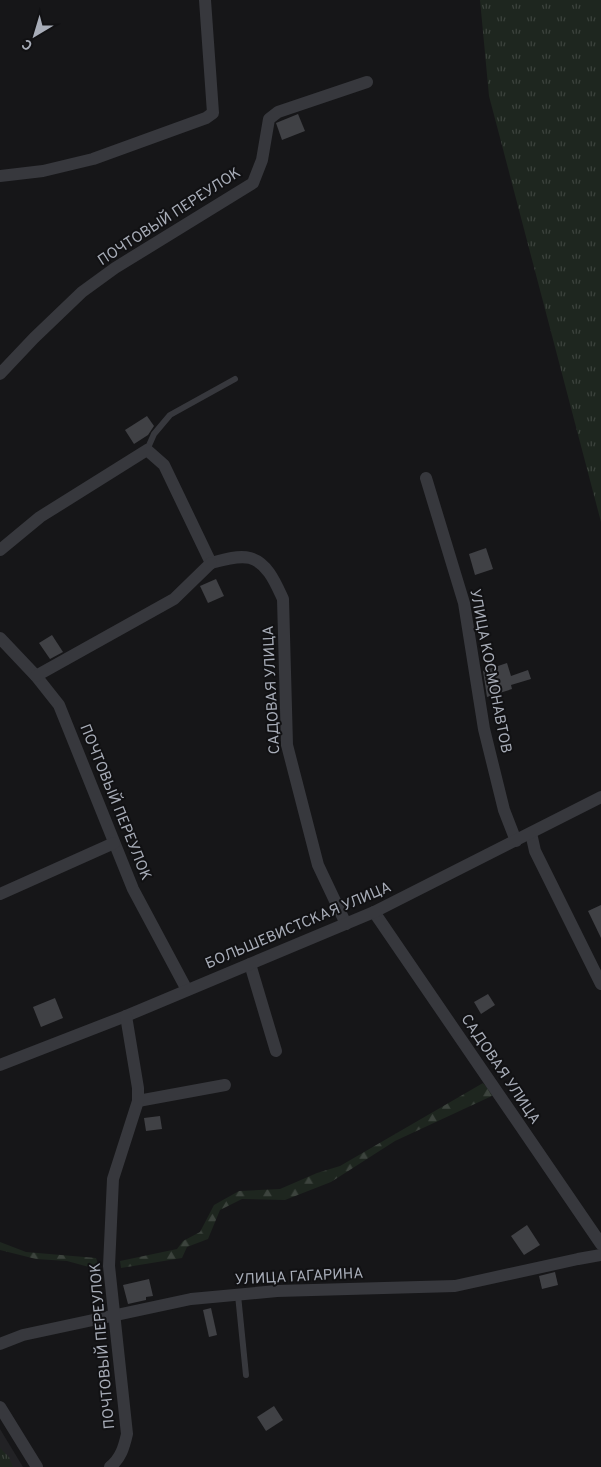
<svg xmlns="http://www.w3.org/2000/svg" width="601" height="1467" font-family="Overpass,sans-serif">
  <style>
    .built { fill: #222225 }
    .grass { fill: url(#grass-tufts) }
    .forest { fill: url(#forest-firs) }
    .building { fill: #404145 }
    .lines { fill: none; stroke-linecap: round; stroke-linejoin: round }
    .lane { stroke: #37383d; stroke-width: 6 }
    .street { stroke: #37383d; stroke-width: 12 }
    .labels { text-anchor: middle; stroke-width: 4; stroke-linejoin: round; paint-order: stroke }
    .street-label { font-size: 15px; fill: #a8adb8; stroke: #111113 }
  </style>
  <defs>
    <pattern id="grass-tufts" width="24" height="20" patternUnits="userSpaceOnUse" patternTransform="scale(1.25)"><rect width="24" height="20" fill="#1e261f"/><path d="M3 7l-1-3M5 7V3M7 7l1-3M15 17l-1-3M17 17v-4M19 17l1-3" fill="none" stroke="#3c433d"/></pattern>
    <pattern id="forest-firs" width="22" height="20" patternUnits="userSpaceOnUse" patternTransform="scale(1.25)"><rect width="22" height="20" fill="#1e261f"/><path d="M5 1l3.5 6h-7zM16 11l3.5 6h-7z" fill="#3c433d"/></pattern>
  </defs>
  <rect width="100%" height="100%" fill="#161618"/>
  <polygon class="built" points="0,1429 23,1467 0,1467"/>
  <g class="grass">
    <polygon points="480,0 601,0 601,522 489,96"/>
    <polygon points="0,1448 9,1457 13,1467 0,1467"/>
  </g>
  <g class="forest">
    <polygon points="483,1083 494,1095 395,1141 331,1182 285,1200 242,1199 220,1210 208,1239 187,1247 182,1258 121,1268 120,1261 177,1249 183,1241 200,1232 214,1205 239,1191 280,1189 317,1173 340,1166"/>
    <polygon points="0,1242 26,1252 96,1258 100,1270 67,1261 36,1259 0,1250"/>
  </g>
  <g class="building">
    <polygon points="298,114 305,131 282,140 276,123"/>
    <polygon points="147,416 154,426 148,435 134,444 125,430"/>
    <polygon points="486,548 493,569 475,575 469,554"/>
    <polygon points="216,579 224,596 208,603 200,586"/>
    <polygon points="52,635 63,652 50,659 39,643"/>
    <polygon points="507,663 511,676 528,670 531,679 511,685 512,689 487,697 483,671"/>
    <polygon points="601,905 601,938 588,911"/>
    <polygon points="488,994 495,1005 481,1014 474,1002"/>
    <polygon points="55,998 63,1018 41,1027 33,1007"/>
    <polygon points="160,1116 162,1129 146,1131 144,1118"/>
    <polygon points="527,1225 540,1245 524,1255 511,1236"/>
    <polygon points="555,1272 558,1285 542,1289 539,1276"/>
    <polygon points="149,1279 153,1296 146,1297 146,1300 128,1304 123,1285"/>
    <polygon points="211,1308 217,1335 209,1337 203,1310"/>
    <polygon points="274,1406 283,1420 266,1431 257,1417"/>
  </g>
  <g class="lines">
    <g class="lane">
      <polyline points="147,450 154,434 170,415 235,379"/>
      <polyline points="238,1295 246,1375"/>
    </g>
    <g class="street">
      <polyline points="0,176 43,171 93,159 206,118 213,113 205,0"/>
      <polyline points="0,374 34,338 82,292 115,268 253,183 262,160 269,119 278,112 367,82"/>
      <polyline points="426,478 464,603 484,729 504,810 516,841"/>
      <polyline points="0,550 40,517 147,450 164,465 211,563"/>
      <path d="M211,563C222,560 238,555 250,558C268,563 276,584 283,599L287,745L318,865L346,924"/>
      <polyline points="0,638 36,676 59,705 133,889 187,990"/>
      <polyline points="36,676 174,599 211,563"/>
      <polyline points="531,833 535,851 601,984"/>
      <polyline points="0,894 114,843"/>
      <polyline points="374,912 601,1244"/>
      <polyline points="250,964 276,1051"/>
      <polyline points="0,1065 126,1016 374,912 601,797"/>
      <polyline points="138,1101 225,1085"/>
      <polyline points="0,1344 23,1335 191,1299 277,1291 455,1286 578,1259 601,1255"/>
      <polyline points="0,1407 37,1467"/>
      <path d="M110,1467C121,1458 124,1447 127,1434L109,1266L113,1179L138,1101V1088L126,1016"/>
    </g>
  </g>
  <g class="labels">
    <g class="street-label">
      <text transform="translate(169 216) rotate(-33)" y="5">ПОЧТОВЫЙ ПЕРЕУЛОК</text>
      <text transform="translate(491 671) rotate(79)" y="5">УЛИЦА КОСМОНАВТОВ</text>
      <text transform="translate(271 690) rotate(-93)" y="5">САДОВАЯ УЛИЦА</text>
      <text transform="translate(116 802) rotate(68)" y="5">ПОЧТОВЫЙ ПЕРЕУЛОК</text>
      <text transform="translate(298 925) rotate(-23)" y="5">БОЛЬШЕВИСТСКАЯ УЛИЦА</text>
      <text transform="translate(501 1069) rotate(56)" y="5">САДОВАЯ УЛИЦА</text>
      <text transform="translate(299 1276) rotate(-3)" y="5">УЛИЦА ГАГАРИНА</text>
      <text transform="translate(102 1346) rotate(-95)" y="5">ПОЧТОВЫЙ ПЕРЕУЛОК</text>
    </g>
  </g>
  <g transform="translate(35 35) rotate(218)" stroke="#111113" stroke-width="4" paint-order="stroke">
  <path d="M0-4L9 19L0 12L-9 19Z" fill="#a8adb8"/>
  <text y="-8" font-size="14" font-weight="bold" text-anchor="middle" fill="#a8adb8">С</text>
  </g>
</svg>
